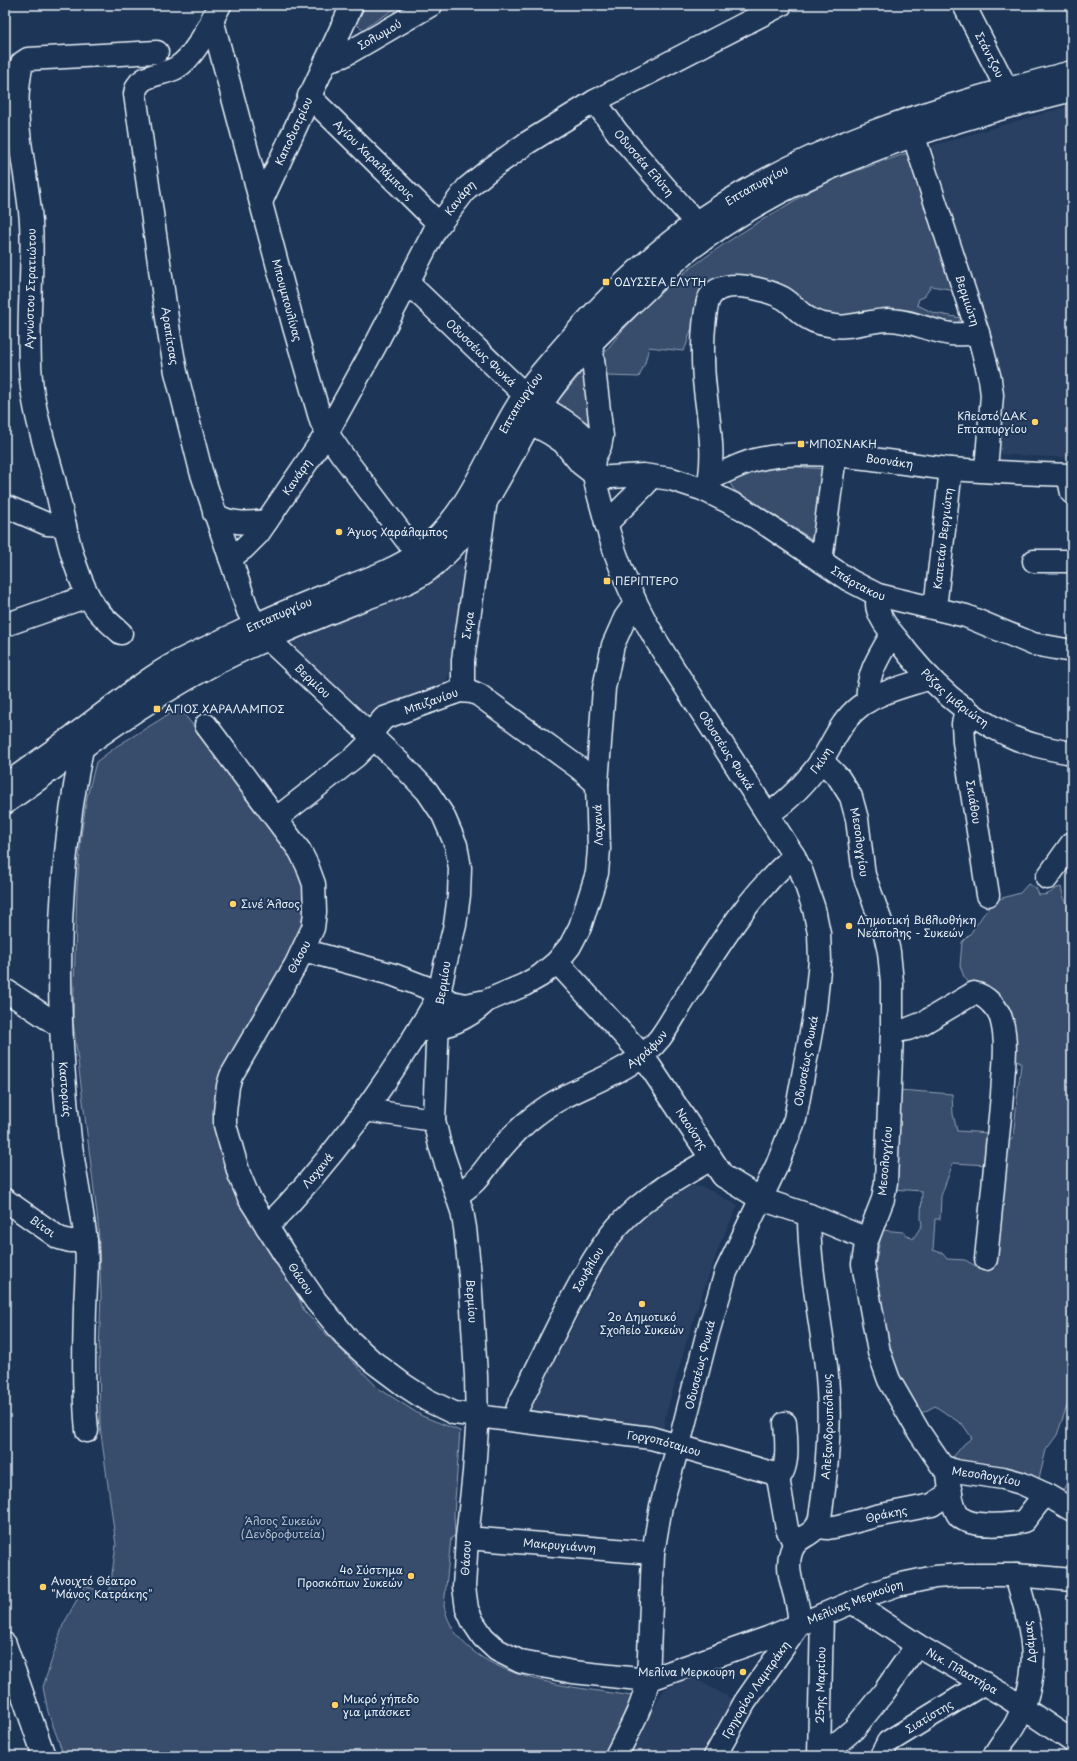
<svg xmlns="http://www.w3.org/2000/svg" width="1077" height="1761" font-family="'Playpen Sans',sans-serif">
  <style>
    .built { fill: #2a4162 }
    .green { fill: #374d6c; stroke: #909fb2 }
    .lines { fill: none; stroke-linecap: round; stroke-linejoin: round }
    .minor-casing { stroke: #e8f1f8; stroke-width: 25 }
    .major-casing { stroke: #e8f1f8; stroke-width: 25 }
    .minor { stroke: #1d3557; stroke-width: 22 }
    .major { stroke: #1d3557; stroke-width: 22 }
    .poi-dot { fill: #ffd166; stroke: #1d3557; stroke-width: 1.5 }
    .labels { text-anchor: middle; stroke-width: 4; stroke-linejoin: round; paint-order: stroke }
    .street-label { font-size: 11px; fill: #e8f1f8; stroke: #1d3557 }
    .poi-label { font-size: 11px; fill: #e8f1f8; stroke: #1d3557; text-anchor: start }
    .park-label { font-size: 11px; fill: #b3c0ce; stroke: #1d3557 }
  </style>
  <rect width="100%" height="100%" fill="#1d3557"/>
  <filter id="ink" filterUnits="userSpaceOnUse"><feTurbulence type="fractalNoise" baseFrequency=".025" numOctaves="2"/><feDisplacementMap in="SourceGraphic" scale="8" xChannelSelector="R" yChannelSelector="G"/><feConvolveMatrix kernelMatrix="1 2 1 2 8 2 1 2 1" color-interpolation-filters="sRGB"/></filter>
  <g filter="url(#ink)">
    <g class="built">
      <polygon points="1072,105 1072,458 995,454 999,386 1005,383 931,146"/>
      <polygon points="460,564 467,567 451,670 446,681 436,689 367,714 314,666 288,639 405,595 426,584 449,566"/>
      <polygon points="696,1186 705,1188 738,1205 720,1244 702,1294 684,1350 665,1418 664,1431 532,1417 533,1401 616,1246 640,1217 683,1187"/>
      <polygon points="692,1677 734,1700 703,1756 627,1756 664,1690"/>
    </g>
    <g class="green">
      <polygon points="364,5 401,5 363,29 355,24"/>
      <path d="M910,152L955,290L931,286L924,297L919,299L917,305L934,313L961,318L958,323L832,321L804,306L705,290L699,295L701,315L691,330L686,346L683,351L649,347L645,363L639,377L607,376L604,354C645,296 714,248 774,213C790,204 805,193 821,185C850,172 880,163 910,152Z"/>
      <polygon points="583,371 590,424 557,406 557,402"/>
      <path d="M784,466L825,469L815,541L734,490L730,483C740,470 769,468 784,466Z"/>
      <path d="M179,708L287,842L305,884V922L217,1102L298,1288L300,1301L304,1311L378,1388L422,1416L460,1431L454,1514L455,1536L451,1538L444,1606C460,1680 571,1686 632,1696L627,1721L610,1756H64L48,1712L43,1687L63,1625L85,1585L109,1596L116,1545L100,1426L99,1353L101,1294L98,1222L73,1021L77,887L81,836L87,797L96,762L117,746Z"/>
      <path d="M1028,884L1036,888L1039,895C1046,895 1051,894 1054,889L1061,887C1063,895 1064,902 1072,907V1396L1069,1400L1057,1435L1046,1450L1039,1479L959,1461L953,1457L964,1444L972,1438L963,1425L935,1406L920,1414L906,1391L892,1359L874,1271L882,1230L903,1232L913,1239L922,1225L921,1218L922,1191L892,1189L899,1090L952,1094L953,1114L957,1131L991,1133L988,1165L953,1163L941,1196L940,1219H935L933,1250L942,1253L947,1259L965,1260L985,1271L989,1268L1005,1145L1013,1138L1021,1063L1012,1056L971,985L964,977L960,966L962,942L970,934L983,915L993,903L999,899L1020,893Z"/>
      <polygon points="1072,1474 1072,1505 1059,1497"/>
    </g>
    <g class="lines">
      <defs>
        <g id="minor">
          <path id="s1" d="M220,5C210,24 195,57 176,68C162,76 137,73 135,94L170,339L176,372L201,471L248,611L256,625L268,639L398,761L427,791L443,815L456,845L460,868L459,895L455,925L445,965L439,994L434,1120L440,1146L462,1211L465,1228L470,1275L476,1376L477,1428L474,1472L467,1538L464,1587L467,1609L473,1622L483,1637L497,1650L521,1662L573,1672L648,1680L770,1637L874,1593L897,1585L935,1577L961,1575H1016L1072,1580"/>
          <path id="s2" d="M964,5L1015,105"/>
          <path id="s3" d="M212,19L294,327L321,421L327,433L340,452L417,554"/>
          <path id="s4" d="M326,61L343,56L431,5"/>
          <path id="s5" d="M309,96L439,224"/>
          <path id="s6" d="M595,101L617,132L696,223"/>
          <path id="s7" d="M914,137L978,333L990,379L992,395L986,470"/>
          <path id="s8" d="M261,202L352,5"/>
          <path id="s9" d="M408,283L525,395C545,412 575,422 589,444C597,457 592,460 594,473C595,485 601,503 604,515C617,566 638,613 667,658L794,856L802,873L814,909L819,933L820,960L815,1010L795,1119L777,1165L726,1272L706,1339L682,1433L661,1506L653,1553L648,1680C642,1709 629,1730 616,1756"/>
          <polyline points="514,414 551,434 563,442 581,464 594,474"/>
          <polyline points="1068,475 1072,493"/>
          <path id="s10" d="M595,478L643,475L671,479L702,489L743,509L849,580L878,595L966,616L1033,644L1072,651"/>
          <path id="s11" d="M710,479C725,472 739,464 755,460C814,445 890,463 951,469C991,472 1032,474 1072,475"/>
          <path d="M707,491C716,456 709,425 705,389C702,365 702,329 707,305C712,274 764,288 783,298C790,302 795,308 801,313C809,320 820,324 829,325C849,330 868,320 889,320C911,320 929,331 951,334C960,335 969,334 978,333"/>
          <polyline points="5,506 47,524 65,525"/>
          <path d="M214,513C228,525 249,523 267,521"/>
          <polyline points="606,524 645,485"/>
          <path id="s12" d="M230,558L244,548L258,534L327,433L375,346L435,230L467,188L489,170L527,143L595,101L781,5"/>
          <polyline points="821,561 835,456"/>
          <polyline points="1034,561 1072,561"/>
          <path id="s13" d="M878,595C877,600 876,605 878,610C881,620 889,630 896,638C925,677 963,714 1008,735C1028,745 1050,749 1072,753"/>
          <path id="s14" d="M935,608L951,469"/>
          <polyline points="5,625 88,596"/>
          <path id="s15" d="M121,633C109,622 96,612 89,597C71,564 63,516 54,479C45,446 34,413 31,379C26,327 34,274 31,222C27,166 9,120 22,63L28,59L157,52"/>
          <path id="s16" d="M463,691V660L486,500"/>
          <path d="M868,701C865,677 880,654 892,634"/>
          <path id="s17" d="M966,709L963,724L964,742L988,895"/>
          <path id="s18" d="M206,725L300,851L307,865L314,884L315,912L313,928L296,964L231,1076L228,1086L225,1112V1125L239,1174L249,1198L288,1260L316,1301L348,1339L372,1361L404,1385L427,1400L454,1413L651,1438L772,1473L778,1478L787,1529L795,1544"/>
          <path id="s19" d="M82,749C55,878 55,1009 70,1139C75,1174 82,1207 86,1242C88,1263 86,1285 85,1307C84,1348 83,1390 87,1431"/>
          <path id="s20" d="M821,760L839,778L851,797L857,819L864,875L884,930L889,952L892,982V1032L886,1182L883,1199L866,1243L863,1264L879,1352L889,1380L919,1432L942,1466L955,1471L1003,1478L1021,1483L1045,1494L1072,1510"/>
          <path id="s21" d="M768,814C790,800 807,781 822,760C833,742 842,720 859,707C878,692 907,686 930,678"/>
          <path id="s22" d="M277,818L356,756L366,746L377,726L384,718L460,691L472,692L479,695L579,768L597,784"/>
          <polyline points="1047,878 1072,843"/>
          <polyline points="303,950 394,975 428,988 451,1002 465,1005 486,1001 524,985 540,976 557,962 570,946 580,927 597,873 599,849 597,784 604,688 613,645 625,618 635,604"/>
          <path id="s23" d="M557,962L643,1056L723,1176L761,1199L809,1215L867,1239"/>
          <polyline points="5,990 61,1027"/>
          <path d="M424,1030C446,1028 468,1018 483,1004"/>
          <path d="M892,1032L908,1029L923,1023L974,993C986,995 1000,1010 1002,1022C1008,1045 1003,1072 1002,1095C997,1150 991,1205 986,1259"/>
          <polyline points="365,1110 434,1120"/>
          <path id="s24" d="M457,1195C479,1181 483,1171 498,1152C510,1138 522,1125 537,1114C575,1084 629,1077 660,1038C671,1023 680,1005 691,989C721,942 751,893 794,856"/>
          <path id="s25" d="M5,1200L59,1238L70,1241H86"/>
          <path id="s26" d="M267,1227C333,1159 389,1082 437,999"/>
          <path id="s27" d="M514,1420L518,1407C535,1373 551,1339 568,1306C583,1278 597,1250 618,1226C644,1197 678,1178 711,1159"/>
          <path d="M948,1469C948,1480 952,1510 960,1517C972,1528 1010,1525 1024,1521L1045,1494"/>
          <path d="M778,1478C790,1468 786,1438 785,1423"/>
          <path id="s28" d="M818,1527L828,1528L839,1526L876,1516L932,1505L951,1492"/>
          <path id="s29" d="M467,1538L653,1553"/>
          <path id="s30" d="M852,1602L917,1645L1007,1697L1072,1741"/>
          <polyline points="5,1644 44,1756"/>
          <path id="s31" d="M715,1756L745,1702L799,1625C802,1601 783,1576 791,1552C797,1533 815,1539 820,1518C828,1467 832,1418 826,1366C820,1316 809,1267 809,1215"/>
          <path id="s32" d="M819,1756L822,1615"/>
          <polyline points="822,1756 854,1729 884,1692 917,1645"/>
          <path id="s33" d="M881,1756L888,1742L984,1683"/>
          <path d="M994,1756C999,1744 1010,1735 1016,1723C1044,1667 1032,1632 1016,1575"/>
        </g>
        <g id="major">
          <polyline points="591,343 602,436 600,446 595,456"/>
          <path id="s34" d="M5,785C36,763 66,742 96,719C127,696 155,672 189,656C235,634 282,612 329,594C359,582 392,572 419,553C478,509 492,433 537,378C580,326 628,274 682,233C795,147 937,107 1072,72"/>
          <path d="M5,803C79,751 151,694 232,655C272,636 313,619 354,603C378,593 406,586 427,571C489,524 511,441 558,381C580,353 605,329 631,304C649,288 665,270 684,254C792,168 939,123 1072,90"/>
        </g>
      </defs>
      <use href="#minor" class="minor-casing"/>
      <use href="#major" class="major-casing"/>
      <use href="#minor" class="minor"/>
      <use href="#major" class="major"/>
    </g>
  </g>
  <g class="poi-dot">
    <rect x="602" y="278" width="8" height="8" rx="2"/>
    <circle cx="1035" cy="422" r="4"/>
    <rect x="797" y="440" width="8" height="8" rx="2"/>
    <circle cx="339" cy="532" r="4"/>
    <rect x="603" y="577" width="8" height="8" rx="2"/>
    <rect x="153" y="705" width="8" height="8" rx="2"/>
    <circle cx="233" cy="904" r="4"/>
    <circle cx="849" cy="926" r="4"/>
    <circle cx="642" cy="1304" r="4"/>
    <circle cx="411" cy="1576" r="4"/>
    <circle cx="43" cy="1587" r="4"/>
    <circle cx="743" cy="1672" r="4"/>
    <circle cx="335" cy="1705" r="4"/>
  </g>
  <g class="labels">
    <g class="street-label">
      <text dy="4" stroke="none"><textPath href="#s4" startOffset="60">Σολωμού</textPath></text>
      <text dy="4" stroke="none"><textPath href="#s2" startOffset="56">Στάντζου</textPath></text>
      <text dy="4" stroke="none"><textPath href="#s8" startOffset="78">Καποδιστρίου</textPath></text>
      <text dy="4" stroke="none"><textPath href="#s5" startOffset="91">Αγίου Χαραλάμπους</textPath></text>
      <text dy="4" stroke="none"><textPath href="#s6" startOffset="79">Οδυσσέα Ελύτη</textPath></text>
      <text dy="4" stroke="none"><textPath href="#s34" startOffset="984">Επταπυργίου</textPath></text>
      <text dy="4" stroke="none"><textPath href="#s12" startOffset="430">Κανάρη</textPath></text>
      <text dy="4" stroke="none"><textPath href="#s15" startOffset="365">Αγνώστου Στρατιώτου</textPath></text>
      <text dy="4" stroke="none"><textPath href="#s3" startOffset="291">Μπουμπουλίνας</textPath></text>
      <text dy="4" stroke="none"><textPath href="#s7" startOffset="172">Βερμιώτη</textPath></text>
      <text dy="4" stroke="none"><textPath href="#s1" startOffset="374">Αραπίτσας</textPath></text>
      <text dy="4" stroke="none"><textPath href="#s9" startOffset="101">Οδυσσέως Φωκά</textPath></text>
      <text dy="4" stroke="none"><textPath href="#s34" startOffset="660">Επταπυργίου</textPath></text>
      <text dy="4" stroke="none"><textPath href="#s11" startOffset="184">Βοσνάκη</textPath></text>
      <text dy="4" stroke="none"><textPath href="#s12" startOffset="106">Κανάρη</textPath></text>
      <text dy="4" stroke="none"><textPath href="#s14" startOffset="70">Καπετάν Βεργιώτη</textPath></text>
      <text dy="4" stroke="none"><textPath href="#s10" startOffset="292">Σπάρτακου</textPath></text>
      <text dy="4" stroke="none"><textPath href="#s34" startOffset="324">Επταπυργίου</textPath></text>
      <text dy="4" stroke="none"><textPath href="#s16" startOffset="66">Σκρα</textPath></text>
      <text dy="4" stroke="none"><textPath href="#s1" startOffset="756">Βερμίου</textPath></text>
      <text dy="4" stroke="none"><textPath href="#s13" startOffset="133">Ρόζας Ιμβριώτη</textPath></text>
      <text dy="4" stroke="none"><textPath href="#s22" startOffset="198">Μπιζανίου</textPath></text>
      <text dy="4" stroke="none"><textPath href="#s9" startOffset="583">Οδυσσέως Φωκά</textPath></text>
      <text dy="4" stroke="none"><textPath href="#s21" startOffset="76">Γκίνη</textPath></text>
      <text dy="4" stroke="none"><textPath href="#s17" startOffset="94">Σκιάθου</textPath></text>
      <text transform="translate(598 825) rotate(-92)" y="4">Λαχανά</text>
      <text dy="4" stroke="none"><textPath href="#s20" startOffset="94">Μεσολογγίου</textPath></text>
      <text transform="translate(299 957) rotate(-62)" y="4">Θάσου</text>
      <text transform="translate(443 983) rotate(-81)" y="4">Βερμίου</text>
      <text dy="4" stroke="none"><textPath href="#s24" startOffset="243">Αγράφων</textPath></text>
      <text transform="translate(806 1061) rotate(-80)" y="4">Οδυσσέως Φωκά</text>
      <text dy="4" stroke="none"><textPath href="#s19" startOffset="342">Καστοριάς</textPath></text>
      <text dy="4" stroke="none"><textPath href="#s23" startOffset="215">Ναούσης</textPath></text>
      <text transform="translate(885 1161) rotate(-85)" y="4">Μεσολογγίου</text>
      <text dy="4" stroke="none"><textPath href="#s26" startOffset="76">Λαχανά</textPath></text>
      <text dy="4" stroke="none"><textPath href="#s25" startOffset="46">Βίτσι</textPath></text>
      <text dy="4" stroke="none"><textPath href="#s27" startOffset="168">Σουφλίου</textPath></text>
      <text dy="4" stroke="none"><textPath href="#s18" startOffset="629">Θάσου</textPath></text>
      <text dy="4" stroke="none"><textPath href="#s1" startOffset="1440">Βερμίου</textPath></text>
      <text transform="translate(700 1365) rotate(-76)" y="4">Οδυσσέως Φωκά</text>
      <text dy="4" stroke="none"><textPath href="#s31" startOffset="368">Αλεξανδρουπόλεως</textPath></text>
      <text dy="4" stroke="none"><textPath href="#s18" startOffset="1048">Γοργοπόταμου</textPath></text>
      <text dy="4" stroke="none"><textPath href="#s20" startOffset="790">Μεσολογγίου</textPath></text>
      <text dy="4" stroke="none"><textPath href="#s28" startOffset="70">Θράκης</textPath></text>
      <text dy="4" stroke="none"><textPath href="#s29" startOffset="93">Μακρυγιάννη</textPath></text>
      <text transform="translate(466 1558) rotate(-87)" y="4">Θάσου</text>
      <text dy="4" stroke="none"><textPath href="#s1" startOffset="2177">Μελίνας Μερκούρη</textPath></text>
      <text transform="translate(1030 1642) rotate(-96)" y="4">Δράμας</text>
      <text dy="4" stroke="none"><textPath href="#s30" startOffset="130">Νικ. Πλαστήρα</textPath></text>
      <text dy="4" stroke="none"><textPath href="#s32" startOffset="71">25ης Μαρτίου</textPath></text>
      <text dy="4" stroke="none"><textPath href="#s31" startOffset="78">Γρηγορίου Λαμπράκη</textPath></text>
      <text dy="4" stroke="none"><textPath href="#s33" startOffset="64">Σιατίστης</textPath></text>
    </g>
    <g class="poi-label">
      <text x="614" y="286">ΟΔΥΣΣΕΑ ΕΛΥΤΗ</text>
      <text x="1027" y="420" text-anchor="end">Κλειστό ΔΑΚ<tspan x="1027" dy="13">Επταπυργίου</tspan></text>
      <text x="809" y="448">ΜΠΟΣΝΑΚΗ</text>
      <text x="347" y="536">Άγιος Χαράλαμπος</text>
      <text x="615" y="585">ΠΕΡΙΠΤΕΡΟ</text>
      <text x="165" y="713">ΑΓΙΟΣ ΧΑΡΑΛΑΜΠΟΣ</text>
      <text x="241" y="908">Σινέ Άλσος</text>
      <text x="857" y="924">Δημοτική Βιβλιοθήκη<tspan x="857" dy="13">Νεάπολης - Συκεών</tspan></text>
      <text x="642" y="1321" text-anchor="middle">2ο Δημοτικό<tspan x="642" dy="13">Σχολείο Συκεών</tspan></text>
      <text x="403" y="1574" text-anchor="end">4ο Σύστημα<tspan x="403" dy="13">Προσκόπων Συκεών</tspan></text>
      <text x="51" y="1585">Ανοιχτό Θέατρο<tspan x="51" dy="13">"Μάνος Κατράκης"</tspan></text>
      <text x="735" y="1676" text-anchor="end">Μελίνα Μερκουρη</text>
      <text x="343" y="1703">Μικρό γήπεδο<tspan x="343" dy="13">για μπάσκετ</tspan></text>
    </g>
    <g class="park-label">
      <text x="283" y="1525">Άλσος Συκεών<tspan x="283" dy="13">(Δενδροφυτεία)</tspan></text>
    </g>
  </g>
  <rect width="1077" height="1761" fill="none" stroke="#1d3557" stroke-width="20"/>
  <rect x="10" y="10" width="1057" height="1741" fill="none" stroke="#e8f1f8" stroke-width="1.5" filter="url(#ink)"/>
</svg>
